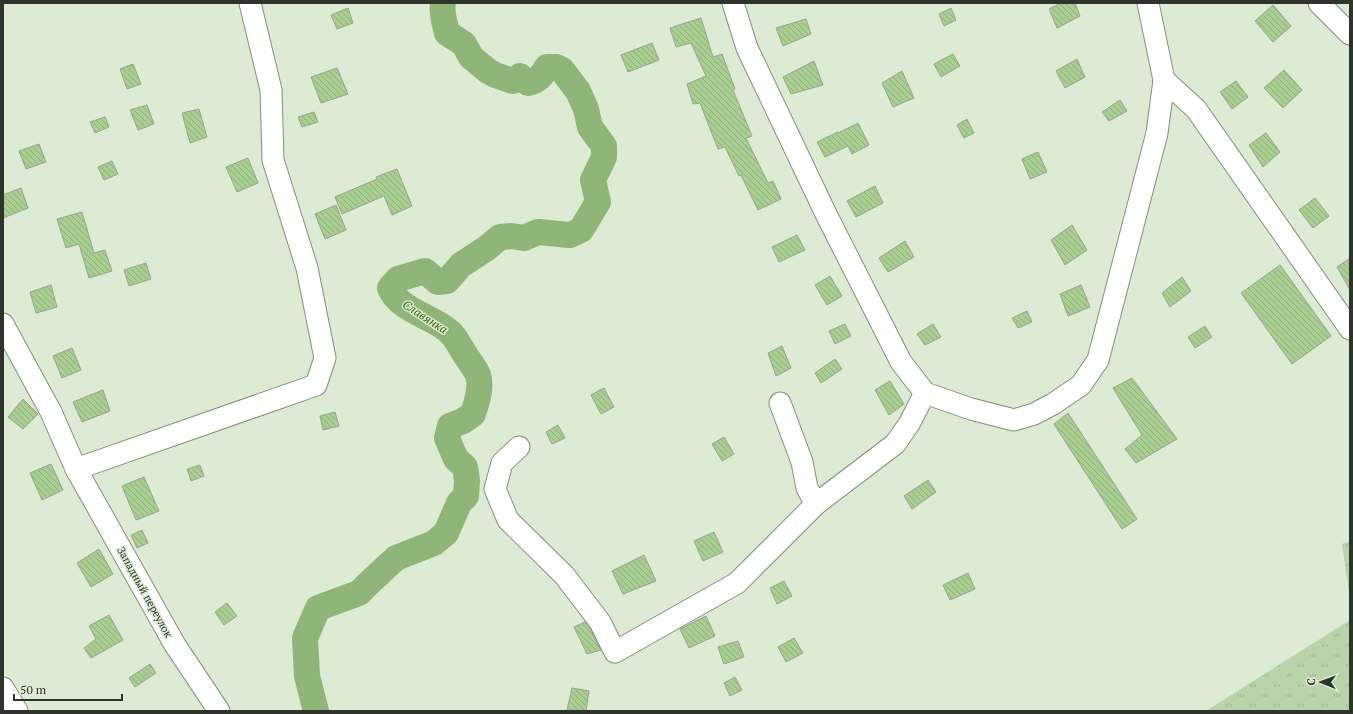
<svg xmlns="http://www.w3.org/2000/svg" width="1353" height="714" font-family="'PT Serif',serif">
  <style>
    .grass { fill: url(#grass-tufts) }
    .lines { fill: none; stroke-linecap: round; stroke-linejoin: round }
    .river { stroke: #90b578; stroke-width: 26 }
    .building { fill: url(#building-back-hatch); stroke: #97a48f }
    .minor-casing { stroke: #838f7b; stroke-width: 23 }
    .minor { stroke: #fff; stroke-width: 21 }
    .labels { text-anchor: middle; stroke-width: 3; stroke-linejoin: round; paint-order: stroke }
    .street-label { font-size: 11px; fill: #2e332b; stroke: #ddebd5 }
    .water-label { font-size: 12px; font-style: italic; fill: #315e01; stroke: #ddebd5 }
  </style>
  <defs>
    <pattern id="grass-tufts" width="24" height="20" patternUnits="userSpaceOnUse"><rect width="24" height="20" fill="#bad4aa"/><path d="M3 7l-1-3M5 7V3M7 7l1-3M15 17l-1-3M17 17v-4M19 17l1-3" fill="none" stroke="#a0b692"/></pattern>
    <pattern id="building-back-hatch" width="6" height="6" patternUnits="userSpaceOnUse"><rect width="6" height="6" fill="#a8ce91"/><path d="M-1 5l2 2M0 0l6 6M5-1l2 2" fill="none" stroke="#91b17d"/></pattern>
  </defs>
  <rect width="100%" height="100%" fill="#ddebd5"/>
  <g class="grass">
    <polygon points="1350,541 1350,599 1342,544"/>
    <polygon points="1350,620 1350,711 1206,711"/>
  </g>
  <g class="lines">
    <path class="river" d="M316,711L307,676L305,638L318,608L359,593L370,582L396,558L434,543L446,533L459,503L466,496L467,480L465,467L456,459L447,438L450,426L463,421L473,414C477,402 482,387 478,375C475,368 470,362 466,356C460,347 456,336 446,329C431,317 397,308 390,288L398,279L425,271L438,282L447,281L461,265L487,248L500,237L512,236L524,238L538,232L570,235L581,230L598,202L593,180L604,157V146L590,127L586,109L578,91L562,70L556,67H547C542,75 539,81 528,83L520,76L513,81L495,75L488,71L471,57L464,44L447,33C445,24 441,13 443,3"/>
  </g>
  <g class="building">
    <polygon points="1061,3 1075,3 1080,16 1057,28 1049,9"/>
    <polygon points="1273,5 1291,26 1273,42 1255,21"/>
    <polygon points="348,8 353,23 337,29 331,15"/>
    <polygon points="951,8 956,20 944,26 939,14"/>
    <polygon points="701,18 713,57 722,54 735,89 733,90 752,136 746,138 768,183 773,181 781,199 758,210 741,175 739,176 725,147 718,149 700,103 693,104 687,84 706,76 691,43 676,47 670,28"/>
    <polygon points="806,19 811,34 783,46 776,28"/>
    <polygon points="652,43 659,60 628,72 621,55"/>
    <polygon points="953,54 960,66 941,77 934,64"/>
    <polygon points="1077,59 1085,77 1065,88 1056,71"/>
    <polygon points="814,61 823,85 791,94 783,77"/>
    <polygon points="133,64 141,84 127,89 120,69"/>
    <polygon points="337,68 348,94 321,103 311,77"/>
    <polygon points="1284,70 1302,90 1283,108 1264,88"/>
    <polygon points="902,71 914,98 893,107 882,83"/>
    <polygon points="1236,81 1248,97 1232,109 1220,92"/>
    <polygon points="1120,100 1127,111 1109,121 1102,112"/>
    <polygon points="147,105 154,124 138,130 130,110"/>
    <polygon points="199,109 207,137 190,143 182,113"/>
    <polygon points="314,112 318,122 302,127 298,117"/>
    <polygon points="105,117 109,127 95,133 90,122"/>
    <polygon points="967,119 974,133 964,138 957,125"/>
    <polygon points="858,123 869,145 852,154 848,146 825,157 817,142 838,132 838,133"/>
    <polygon points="1266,133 1280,152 1263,167 1249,145"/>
    <polygon points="39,144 46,162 26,169 19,151"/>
    <polygon points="1038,152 1047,172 1030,179 1022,159"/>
    <polygon points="248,158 258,183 237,192 226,167"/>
    <polygon points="112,161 118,174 104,180 98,167"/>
    <polygon points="397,169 412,206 392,215 384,196 342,214 335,197 377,179 376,177"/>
    <polygon points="875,186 883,203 856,217 847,201"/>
    <polygon points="21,188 28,208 3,218 3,195"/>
    <polygon points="1315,198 1329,216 1313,228 1299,210"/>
    <polygon points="336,205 346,230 325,239 315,214"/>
    <polygon points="82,212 94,253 105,250 112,271 89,278 79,244 66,248 57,219"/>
    <polygon points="1072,225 1087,250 1065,265 1051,240"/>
    <polygon points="797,235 805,250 779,262 772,247"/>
    <polygon points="905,241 914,257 888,272 879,258"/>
    <polygon points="1350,258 1350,290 1337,267"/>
    <polygon points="146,263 151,279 129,286 124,270"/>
    <polygon points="1280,265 1331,336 1292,364 1241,293"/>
    <polygon points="830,276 842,296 827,305 815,285"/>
    <polygon points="1182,277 1191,291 1170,307 1162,293"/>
    <polygon points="51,285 57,307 36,313 30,292"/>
    <polygon points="1081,285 1090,307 1068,316 1060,294"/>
    <polygon points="1027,311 1032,322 1018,328 1012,318"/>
    <polygon points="845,324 851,336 835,344 829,331"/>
    <polygon points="933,324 941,337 925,345 917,334"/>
    <polygon points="1205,326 1212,337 1195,348 1188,337"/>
    <polygon points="782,346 791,368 776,376 768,353"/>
    <polygon points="72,348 81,370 62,378 53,356"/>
    <polygon points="835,359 842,369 821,383 815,373"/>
    <polygon points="1132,378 1177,439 1136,463 1125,449 1142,435 1113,388"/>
    <polygon points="890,381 904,404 889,415 875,390"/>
    <polygon points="604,388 614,407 601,414 591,395"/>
    <polygon points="103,390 110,411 82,422 73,402"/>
    <polygon points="23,399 38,414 23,429 8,417"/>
    <polygon points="335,412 339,426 323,430 320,416"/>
    <polygon points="1068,413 1137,519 1122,529 1054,424"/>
    <polygon points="558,425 565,438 552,444 546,432"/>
    <polygon points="724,437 734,454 722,461 712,444"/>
    <polygon points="51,464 63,490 42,500 30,473"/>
    <polygon points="200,465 204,476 191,481 187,469"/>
    <polygon points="144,477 159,511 136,520 122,486"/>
    <polygon points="928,480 936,492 912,509 904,496"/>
    <polygon points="142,530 148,543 137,548 131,535"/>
    <polygon points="714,532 723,552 703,561 694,541"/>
    <polygon points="99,549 113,574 91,587 77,563"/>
    <polygon points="644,555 656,581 623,594 612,571"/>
    <polygon points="968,573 975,589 950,600 943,585"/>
    <polygon points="784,581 792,596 777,604 770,588"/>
    <polygon points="227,603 237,616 224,625 215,612"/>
    <polygon points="109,615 123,640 91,658 84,648 96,639 89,626"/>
    <polygon points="706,616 715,636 689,648 680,629"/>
    <polygon points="585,622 590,628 601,650 587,654 574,627"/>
    <polygon points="794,638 803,653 786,662 778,647"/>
    <polygon points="738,641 744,657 724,664 718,647"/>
    <polygon points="150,664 156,673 135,687 129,678"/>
    <polygon points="735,677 742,690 730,696 724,683"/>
    <polygon points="572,688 589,691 586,711 567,710"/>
  </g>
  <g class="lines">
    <defs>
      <g id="minor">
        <polyline points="733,3 747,48 826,214 901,362 925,393 971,409 1014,420 1034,414 1053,404 1081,385 1098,360 1157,133 1164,80 1148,3"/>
        <polyline points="1319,3 1350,34"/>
        <polyline points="1164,80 1196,109 1350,329"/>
        <polyline points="3,324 51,412 76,469 175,645 219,711"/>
        <polyline points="780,403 802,462 807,488 816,504"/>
        <polyline points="519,447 502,463 495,489 508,520 564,575 600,622 615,652 737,583 816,504 895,444 909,424 925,393"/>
        <polyline points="76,469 316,385 325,358 307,268 273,160 271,90 250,3"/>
        <polyline points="3,688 17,711"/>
      </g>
    </defs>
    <use href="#minor" class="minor-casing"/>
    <use href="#minor" class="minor"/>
  </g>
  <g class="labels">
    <g class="street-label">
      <text transform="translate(145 592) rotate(61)" y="4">Западный переулок</text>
    </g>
    <g class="water-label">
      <text transform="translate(425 317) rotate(33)" y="4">Славянка</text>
    </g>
  </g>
  <rect width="1353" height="714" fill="none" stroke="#2e332b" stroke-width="8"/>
  <g transform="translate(1321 682) rotate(271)" stroke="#ddebd5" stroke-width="3" paint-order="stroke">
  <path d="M0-3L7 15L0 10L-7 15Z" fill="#2e332b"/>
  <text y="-6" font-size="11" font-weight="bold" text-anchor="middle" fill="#2e332b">С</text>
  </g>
  <path d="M14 694v6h108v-6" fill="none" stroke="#2e332b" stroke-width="2"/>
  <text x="20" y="694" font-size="12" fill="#2e332b" stroke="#ddebd5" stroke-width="3" paint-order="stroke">50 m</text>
</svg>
